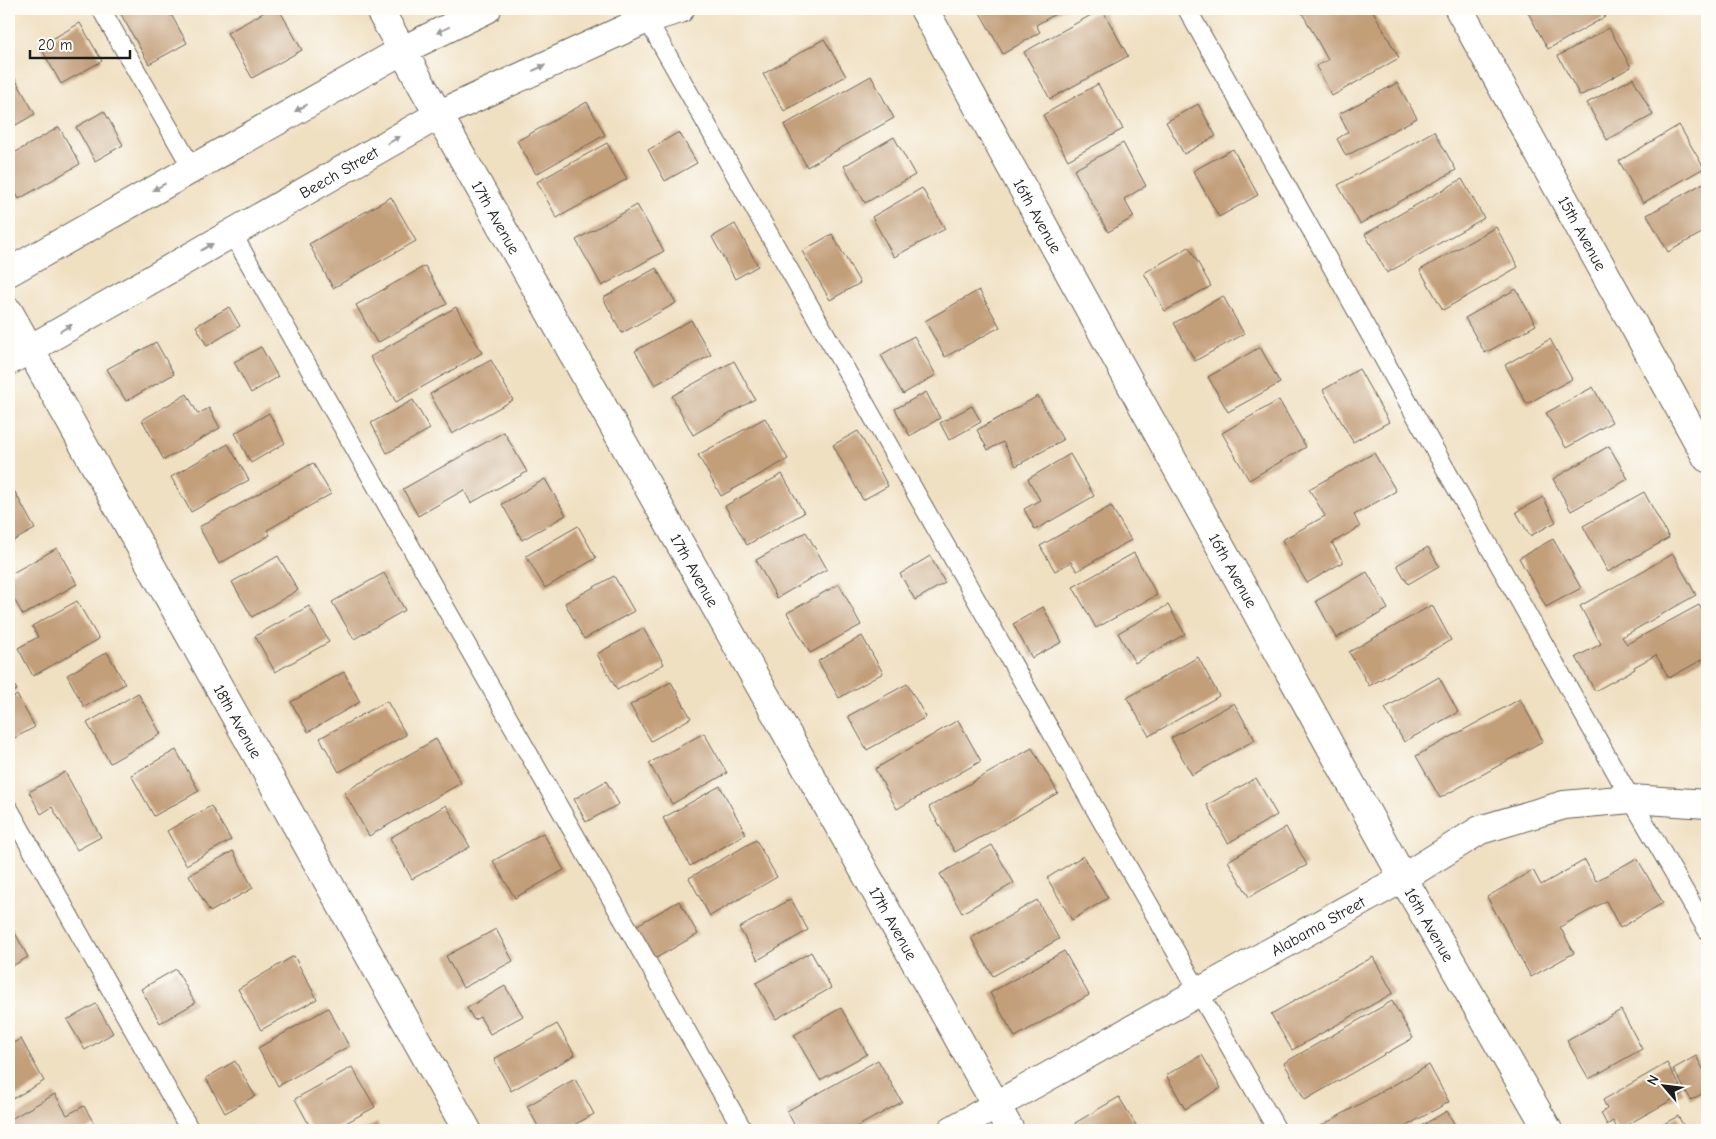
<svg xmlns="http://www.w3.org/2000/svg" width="1716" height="1139" font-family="'Comic Neue',sans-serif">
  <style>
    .building { fill: #c29e79 }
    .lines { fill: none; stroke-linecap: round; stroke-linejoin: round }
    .lane-casing { stroke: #666156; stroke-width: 20 }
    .street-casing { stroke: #666156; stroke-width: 30 }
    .secondary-casing { stroke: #666156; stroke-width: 30 }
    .lane { stroke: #fff; stroke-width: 18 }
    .street { stroke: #fff; stroke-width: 28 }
    .secondary { stroke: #fff; stroke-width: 28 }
    .oneway { fill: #999 }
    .labels { text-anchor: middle; stroke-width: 4.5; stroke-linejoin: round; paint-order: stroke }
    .street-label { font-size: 16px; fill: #1c1c1c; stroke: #fdfcf7 }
  </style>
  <rect width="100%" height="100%" fill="#fdfcf7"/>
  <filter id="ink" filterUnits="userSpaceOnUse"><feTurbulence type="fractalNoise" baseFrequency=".02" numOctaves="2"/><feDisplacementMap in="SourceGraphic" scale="10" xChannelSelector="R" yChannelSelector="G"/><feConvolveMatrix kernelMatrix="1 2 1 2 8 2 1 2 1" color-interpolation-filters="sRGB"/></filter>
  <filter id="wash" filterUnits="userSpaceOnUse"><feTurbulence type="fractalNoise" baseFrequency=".0096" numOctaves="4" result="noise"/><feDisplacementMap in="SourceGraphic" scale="20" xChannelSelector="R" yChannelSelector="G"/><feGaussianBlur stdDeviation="1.12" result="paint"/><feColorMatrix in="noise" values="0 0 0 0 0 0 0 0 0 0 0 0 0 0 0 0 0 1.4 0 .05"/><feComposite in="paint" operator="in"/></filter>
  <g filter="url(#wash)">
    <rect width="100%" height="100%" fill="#f0e0c2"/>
    <g id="blocks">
      <g class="building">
        <polygon points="118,9 168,9 187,43 149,64"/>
        <polygon points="270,9 279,9 302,50 252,78 227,33"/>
        <polygon points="978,9 1064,9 1036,25 1040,32 1003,54"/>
        <polygon points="1102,9 1128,56 1050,99 1024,52"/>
        <polygon points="1300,9 1372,9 1399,58 1332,96 1316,66 1328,60"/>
        <polygon points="1526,9 1600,9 1605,17 1548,49"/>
        <polygon points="80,23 102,61 61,84 40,46"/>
        <polygon points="1609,28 1631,67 1580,96 1558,56"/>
        <polygon points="824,39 846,76 784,111 763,74"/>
        <polygon points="9,68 35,114 9,129"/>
        <polygon points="871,76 894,118 807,167 784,125"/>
        <polygon points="1633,78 1653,115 1607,140 1587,103"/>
        <polygon points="1397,83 1417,118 1346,156 1337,139 1348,132 1339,114"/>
        <polygon points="1098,84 1123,129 1068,160 1043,115"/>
        <polygon points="587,102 605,135 536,174 517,141"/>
        <polygon points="1198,104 1216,136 1184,154 1166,122"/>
        <polygon points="104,111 123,145 95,161 76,127"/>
        <polygon points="1679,125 1704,168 1643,203 1619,161"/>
        <polygon points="59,127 80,164 19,199 9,182 9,156"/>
        <polygon points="1434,131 1456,170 1360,224 1338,185"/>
        <polygon points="679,132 697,163 665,181 648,150"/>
        <polygon points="894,137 915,175 865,203 844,166"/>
        <polygon points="607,143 627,179 557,218 537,182"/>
        <polygon points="1123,143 1146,186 1124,199 1134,217 1108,232 1074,170"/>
        <polygon points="1233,149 1258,195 1219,217 1193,171"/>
        <polygon points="1462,179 1484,218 1387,273 1365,234"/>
        <polygon points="1707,181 1707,230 1668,252 1647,215"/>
        <polygon points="922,188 945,229 894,257 872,217"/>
        <polygon points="391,197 416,241 333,288 309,244"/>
        <polygon points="637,205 664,251 602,286 576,240"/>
        <polygon points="735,224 758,266 735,279 712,237"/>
        <polygon points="1496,227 1518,267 1443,310 1420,270"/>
        <polygon points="832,234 860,283 830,300 802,251"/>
        <polygon points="1189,247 1211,286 1165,311 1144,273"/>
        <polygon points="425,266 447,304 377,343 356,305"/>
        <polygon points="656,268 676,303 622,333 603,298"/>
        <polygon points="1516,289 1536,325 1485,353 1465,318"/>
        <polygon points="979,290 1000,327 945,357 925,321"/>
        <polygon points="1223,296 1244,334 1195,361 1174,323"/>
        <polygon points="229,307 240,326 207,346 196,326"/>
        <polygon points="456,307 482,353 396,402 370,357"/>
        <polygon points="691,320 711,355 655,385 635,351"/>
        <polygon points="914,336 936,375 903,394 881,355"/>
        <polygon points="1550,339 1572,379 1527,404 1505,365"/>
        <polygon points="156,342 174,374 126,401 107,369"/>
        <polygon points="261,347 278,377 251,393 234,362"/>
        <polygon points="1260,347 1280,383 1228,412 1208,377"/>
        <polygon points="491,360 513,400 452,434 430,394"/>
        <polygon points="734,361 755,399 693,435 672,396"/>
        <polygon points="1359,369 1389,422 1353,442 1323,390"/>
        <polygon points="1593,387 1612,422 1566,448 1546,413"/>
        <polygon points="926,392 940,418 910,436 895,409"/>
        <polygon points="187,394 198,414 209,408 220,428 164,460 142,420"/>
        <polygon points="1038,396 1063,440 1016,466 1003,442 988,450 977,430"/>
        <polygon points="413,400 430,429 387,453 371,423"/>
        <polygon points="1279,400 1306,447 1249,480 1222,433"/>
        <polygon points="972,406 981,422 949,440 940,423"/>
        <polygon points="269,413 285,443 251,463 235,433"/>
        <polygon points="765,418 788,459 721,496 698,455"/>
        <polygon points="858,431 888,486 863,500 833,445"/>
        <polygon points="504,432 527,472 471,503 464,490 418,516 403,489"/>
        <polygon points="228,444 249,480 191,512 171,477"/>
        <polygon points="1609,446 1628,479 1571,511 1553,479"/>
        <polygon points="1374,453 1396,491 1354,515 1360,527 1332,543 1343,562 1307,583 1282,540 1325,516 1309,489"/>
        <polygon points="1070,454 1094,496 1035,530 1024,509 1040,500 1028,479"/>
        <polygon points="313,463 331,494 267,530 270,535 219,564 199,527"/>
        <polygon points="782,474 804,513 747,545 725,506"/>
        <polygon points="545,479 566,515 522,540 502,504"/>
        <polygon points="15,492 35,529 9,543 9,495"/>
        <polygon points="1644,492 1669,538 1608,572 1583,526"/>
        <polygon points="1543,497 1556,522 1530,536 1516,512"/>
        <polygon points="1111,506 1131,540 1077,571 1071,562 1055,571 1040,546"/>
        <polygon points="578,526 596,558 545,588 526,556"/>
        <polygon points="806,532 827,569 777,598 756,560"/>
        <polygon points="1553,539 1581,588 1546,607 1519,558"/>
        <polygon points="1428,547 1439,566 1408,584 1397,565"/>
        <polygon points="57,548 77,584 23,615 9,590 9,575"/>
        <polygon points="1134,553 1157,595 1096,628 1073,587"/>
        <polygon points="1673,554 1696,595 1622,637 1627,644 1699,605 1707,620 1707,657 1669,678 1656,655 1634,667 1635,669 1595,691 1576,657 1601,644 1580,606"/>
        <polygon points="278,556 298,590 252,617 232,582"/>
        <polygon points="930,556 945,583 915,600 900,574"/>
        <polygon points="1367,572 1388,609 1336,638 1316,601"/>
        <polygon points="384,573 405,610 354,639 332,602"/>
        <polygon points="614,576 634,611 584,639 565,603"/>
        <polygon points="839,584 861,625 810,653 787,613"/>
        <polygon points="77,601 99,639 33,676 18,648 38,637 32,626"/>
        <polygon points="1168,605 1185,634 1135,663 1118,633"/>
        <polygon points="1432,605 1451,640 1369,686 1349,652"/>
        <polygon points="309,606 329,642 275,672 255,636"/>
        <polygon points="1043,607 1062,642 1032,658 1013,624"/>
        <polygon points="643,628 664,664 617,690 597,654"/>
        <polygon points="862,636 883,673 839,698 818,661"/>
        <polygon points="107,652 125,684 84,707 67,675"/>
        <polygon points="1198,657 1219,696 1149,736 1127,698"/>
        <polygon points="344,672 360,702 308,732 291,702"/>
        <polygon points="9,676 17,690 9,694"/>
        <polygon points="1439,677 1458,712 1404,742 1385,708"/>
        <polygon points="671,682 691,718 651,741 630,705"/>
        <polygon points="907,684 926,717 867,750 848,716"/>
        <polygon points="138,693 161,734 110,763 87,723"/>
        <polygon points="17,695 35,727 9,741 9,700"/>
        <polygon points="1520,699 1543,741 1440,798 1416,756"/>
        <polygon points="387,701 406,735 339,772 320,738"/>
        <polygon points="1234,703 1255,740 1192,775 1171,738"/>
        <polygon points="958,720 981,761 897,809 875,769"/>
        <polygon points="704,733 727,773 672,804 649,763"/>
        <polygon points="436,739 461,783 369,836 344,792"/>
        <polygon points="1032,748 1058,793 955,852 929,807"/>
        <polygon points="176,750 199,791 154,816 131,775"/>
        <polygon points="65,772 101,837 77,850 52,807 41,814 29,792"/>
        <polygon points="1256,778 1277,815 1228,843 1207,805"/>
        <polygon points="606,781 619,804 586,822 574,799"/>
        <polygon points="720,786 746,834 690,866 663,818"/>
        <polygon points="446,805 470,847 412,879 390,838"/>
        <polygon points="211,806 231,840 186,865 167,831"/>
        <polygon points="1286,827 1307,865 1249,897 1228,861"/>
        <polygon points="543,833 564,870 515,898 493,861"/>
        <polygon points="756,840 777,877 710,916 689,878"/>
        <polygon points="992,845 1014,883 962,913 940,874"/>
        <polygon points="233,851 253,888 210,912 189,875"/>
        <polygon points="1083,856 1108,898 1072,920 1047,878"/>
        <polygon points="1637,858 1663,903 1620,928 1606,901 1560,927 1574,953 1531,977 1487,897 1533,870 1541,885 1585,860 1596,881"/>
        <polygon points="791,899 808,930 758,960 739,928"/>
        <polygon points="1037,900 1059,939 993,976 971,938"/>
        <polygon points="679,901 698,934 651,961 632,928"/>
        <polygon points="9,922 28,957 9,968"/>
        <polygon points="496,929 513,961 463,988 446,956"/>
        <polygon points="1064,951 1089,995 1015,1037 990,993"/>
        <polygon points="811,952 831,988 776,1019 756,983"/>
        <polygon points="294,956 317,999 261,1030 238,989"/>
        <polygon points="1373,957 1393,993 1292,1050 1271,1014"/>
        <polygon points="176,969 195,1003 160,1023 141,989"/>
        <polygon points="505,986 523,1016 490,1034 480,1017 474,1020 467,1008"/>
        <polygon points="1392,1001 1413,1038 1305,1100 1284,1063"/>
        <polygon points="96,1004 113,1033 85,1050 67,1020"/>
        <polygon points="328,1008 349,1046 278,1086 258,1048"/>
        <polygon points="841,1008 867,1054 820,1080 794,1035"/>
        <polygon points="1621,1010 1642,1049 1589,1079 1567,1041"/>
        <polygon points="557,1024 575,1055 511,1091 494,1059"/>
        <polygon points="21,1039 44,1081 9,1101 9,1045"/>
        <polygon points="1202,1055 1221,1088 1185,1109 1166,1075"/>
        <polygon points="1696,1056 1707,1076 1707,1091 1691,1100 1673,1069"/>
        <polygon points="878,1060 902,1102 851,1130 797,1130 787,1111"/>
        <polygon points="235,1061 255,1096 225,1113 206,1078"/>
        <polygon points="1667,1063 1684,1093 1618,1130 1613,1121 1607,1125 1601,1113 1607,1109 1603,1100"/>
        <polygon points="1429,1065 1449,1102 1399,1130 1321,1130 1319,1127"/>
        <polygon points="352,1067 375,1107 333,1130 312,1130 295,1099"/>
        <polygon points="575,1079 594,1114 565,1130 540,1130 527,1106"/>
        <polygon points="55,1094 67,1115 84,1106 95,1125 86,1130 9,1130 9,1120"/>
        <polygon points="1119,1097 1139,1130 1079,1130 1075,1123"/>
        <polygon points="1447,1111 1458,1130 1414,1130"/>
        <polygon points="1678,1116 1686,1130 1653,1130"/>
        <polygon points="377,1123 381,1130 363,1130"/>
      </g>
    </g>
  </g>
  <g filter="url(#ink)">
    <use href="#blocks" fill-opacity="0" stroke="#666156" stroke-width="1"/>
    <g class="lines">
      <defs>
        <g id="lane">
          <polyline points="101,9 192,168"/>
          <polyline points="1187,9 1631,799 1707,930"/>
          <polyline points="647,19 1277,1130"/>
          <polyline points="232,233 743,1130"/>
          <polyline points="9,809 190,1130"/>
        </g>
        <g id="street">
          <path id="s1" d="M379,9L1010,1130"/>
          <path id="s2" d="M924,9L1403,878L1548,1130"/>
          <path id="s3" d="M1459,9L1707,458"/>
          <path id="s4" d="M9,312L467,1130"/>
        </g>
        <g id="secondary">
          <polyline points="9,272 403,50 487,9"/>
          <path id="s5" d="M9,361L440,114L647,19L680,9"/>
          <path id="s6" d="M952,1130L1403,878L1480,830L1564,805L1631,799L1707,804"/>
        </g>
      </defs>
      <use href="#lane" class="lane-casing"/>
      <use href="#street" class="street-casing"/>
      <use href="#secondary" class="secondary-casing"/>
      <use href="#lane" class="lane"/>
      <use href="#street" class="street"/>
      <use href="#secondary" class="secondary"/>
    </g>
    <defs><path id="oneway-solid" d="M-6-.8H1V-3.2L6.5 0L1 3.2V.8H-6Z" transform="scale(1.25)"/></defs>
    <g class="oneway">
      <use href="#oneway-solid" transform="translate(443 30) rotate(154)"/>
      <use href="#oneway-solid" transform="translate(539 68) rotate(-25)"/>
      <use href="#oneway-solid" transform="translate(301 108) rotate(151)"/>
      <use href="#oneway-solid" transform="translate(394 140) rotate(-30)"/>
      <use href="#oneway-solid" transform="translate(159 187) rotate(151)"/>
      <use href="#oneway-solid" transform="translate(207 247) rotate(-30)"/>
      <use href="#oneway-solid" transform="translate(66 328) rotate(-30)"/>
    </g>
  </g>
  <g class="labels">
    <g class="street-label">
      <text dy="6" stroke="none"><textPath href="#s5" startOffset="380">Beech Street</textPath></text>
      <text dy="6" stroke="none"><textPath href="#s1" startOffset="239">17th Avenue</textPath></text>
      <text dy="6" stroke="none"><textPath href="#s2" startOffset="236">16th Avenue</textPath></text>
      <text dy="6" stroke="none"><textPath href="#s3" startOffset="256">15th Avenue</textPath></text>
      <text dy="6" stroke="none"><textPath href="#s1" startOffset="644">17th Avenue</textPath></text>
      <text dy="6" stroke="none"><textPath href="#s2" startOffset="641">16th Avenue</textPath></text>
      <text dy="6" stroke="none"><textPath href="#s4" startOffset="469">18th Avenue</textPath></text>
      <text dy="6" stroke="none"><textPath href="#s1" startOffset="1049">17th Avenue</textPath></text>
      <text dy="6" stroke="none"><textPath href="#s6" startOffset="419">Alabama Street</textPath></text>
      <text dy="6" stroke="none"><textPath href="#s2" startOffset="1046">16th Avenue</textPath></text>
    </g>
  </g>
  <rect width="1716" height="1139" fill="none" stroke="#fdfcf7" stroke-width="30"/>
  <g transform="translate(1664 1086) rotate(298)" stroke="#fdfcf7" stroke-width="4" paint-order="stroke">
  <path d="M0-4L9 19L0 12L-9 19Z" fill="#1c1c1c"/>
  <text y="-8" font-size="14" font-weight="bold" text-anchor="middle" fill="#1c1c1c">N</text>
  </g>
  <path d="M30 50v8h100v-8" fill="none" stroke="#1c1c1c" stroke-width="2.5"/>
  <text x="38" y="50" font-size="15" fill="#1c1c1c" stroke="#fdfcf7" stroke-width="4" paint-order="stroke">20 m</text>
</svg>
